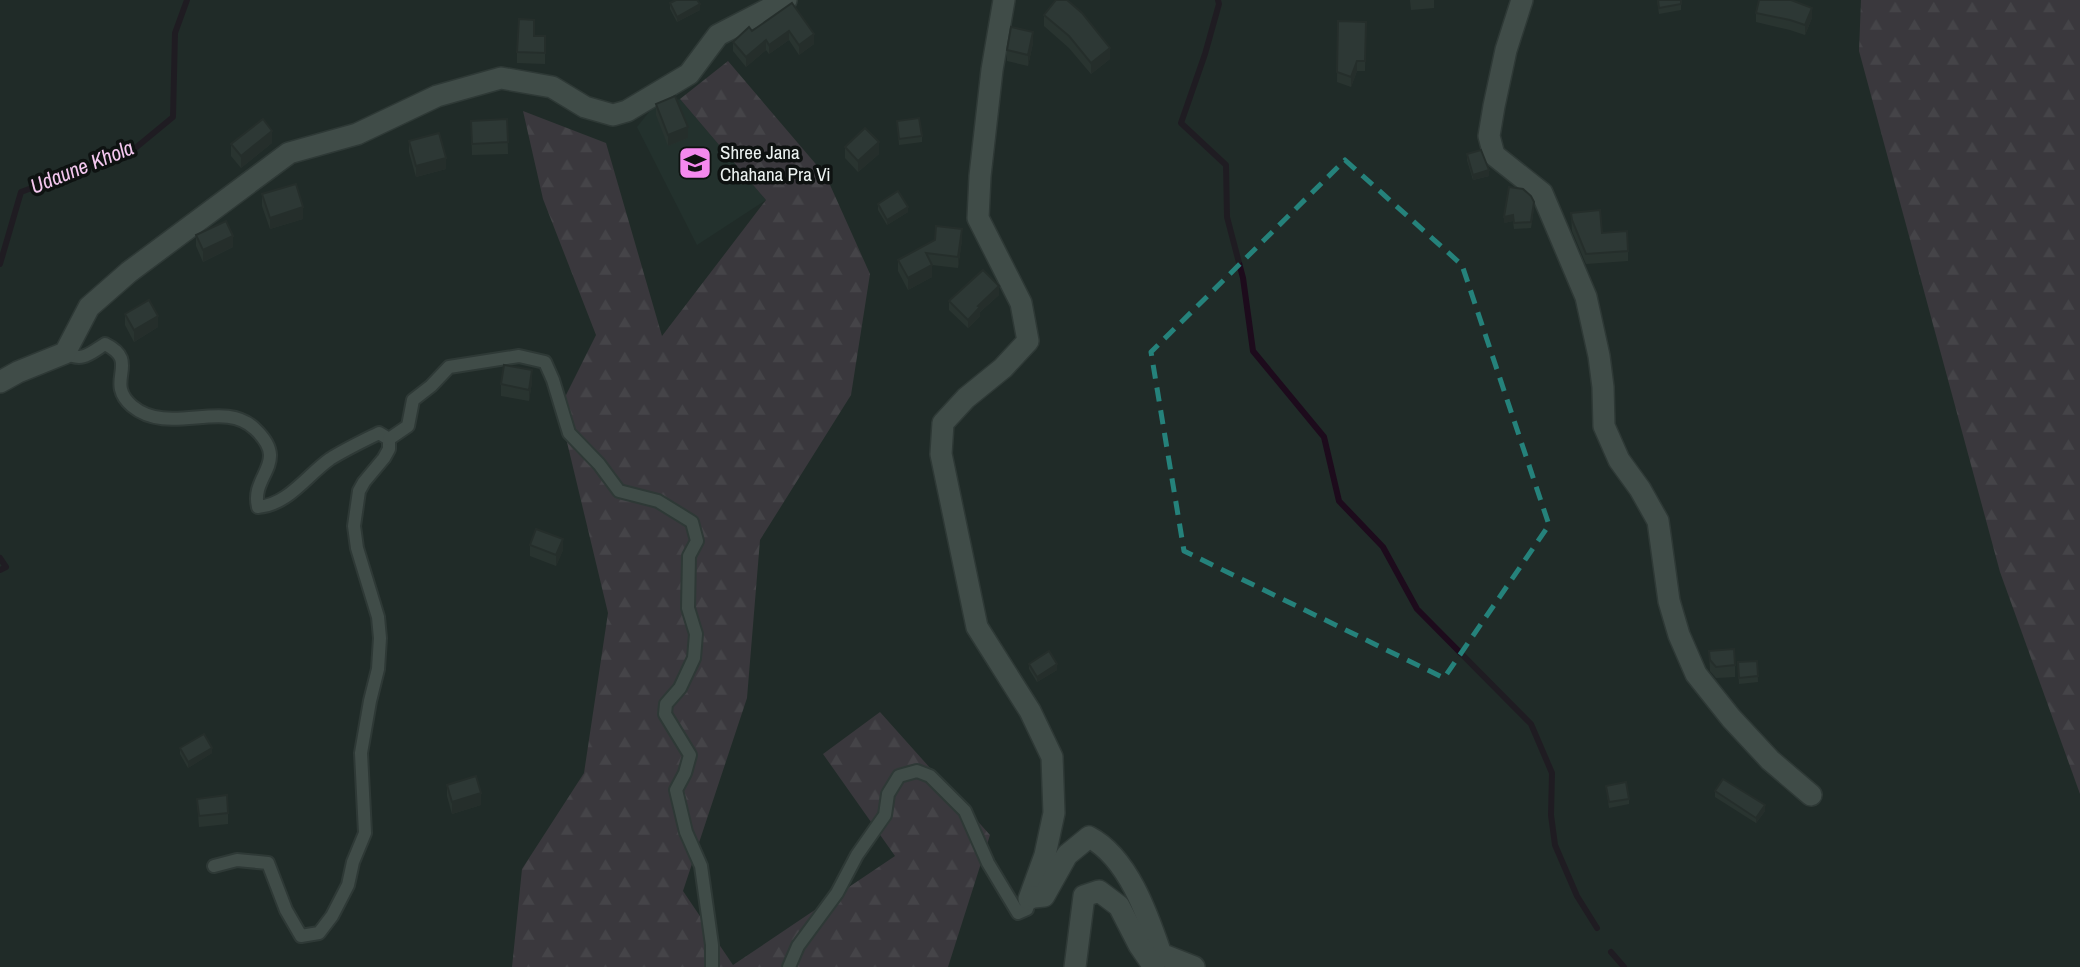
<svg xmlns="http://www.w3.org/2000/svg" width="2080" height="967" font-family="'Archivo Narrow',sans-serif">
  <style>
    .built { fill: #263834 }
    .forest { fill: url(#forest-firs) }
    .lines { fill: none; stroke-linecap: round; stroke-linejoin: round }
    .stream { stroke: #1d0b1c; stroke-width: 6 }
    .service-casing { stroke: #3f4947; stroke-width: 16 }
    .minor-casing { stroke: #3f4947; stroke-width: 24 }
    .tertiary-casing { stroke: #3f4947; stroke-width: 24 }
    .service { stroke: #677370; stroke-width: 12 }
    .minor { stroke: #677370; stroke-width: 21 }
    .tertiary { stroke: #677370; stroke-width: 21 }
    .wall { fill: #343e3b }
    .shaded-wall { fill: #2b3230 }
    .building { fill: #3d4845; stroke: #2b3230; stroke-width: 2 }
    .marked { fill: none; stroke: #25827b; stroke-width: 5; stroke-dasharray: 14 9; stroke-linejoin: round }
    .labels { text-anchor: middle; stroke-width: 7; stroke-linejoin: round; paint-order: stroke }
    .poi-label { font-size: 19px; fill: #ecf2f1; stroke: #0e1211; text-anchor: start }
    .water-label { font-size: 21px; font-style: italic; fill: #f5c8f0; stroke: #0e1211 }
  </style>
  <defs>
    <pattern id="forest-firs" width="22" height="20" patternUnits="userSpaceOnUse" patternTransform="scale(1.75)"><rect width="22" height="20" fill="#594857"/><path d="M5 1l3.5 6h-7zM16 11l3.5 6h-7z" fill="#716370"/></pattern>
  </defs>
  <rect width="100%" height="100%" fill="#202b28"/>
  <polygon class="built" points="680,99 766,200 697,245 637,127 653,107"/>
  <g class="forest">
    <polygon points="1861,0 2080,0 2080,794 2000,572 1859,51"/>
    <polygon points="728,61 826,176 870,274 851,395 760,540 747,698 683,891 733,965 895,856 823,754 880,712 990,835 948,967 512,967 522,869 584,773 608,613 559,409 596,335 543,199 523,111 606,143 662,336 766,200 680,99"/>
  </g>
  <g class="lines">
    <g class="stream">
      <polyline points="1218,0 1219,4 1205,54 1181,123 1226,165 1227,217 1243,278 1253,351 1324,437 1339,501 1383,547 1417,609 1531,724 1552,773 1551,815 1555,845 1577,896 1597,928"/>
      <polyline points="0,264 21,192 133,150 173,117 175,33 187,0"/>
      <polyline points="0,558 6,567 0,570"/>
      <polyline points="1611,952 1624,967"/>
    </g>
    <defs>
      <g id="service">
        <path d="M65,353C83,362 89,354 105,344C142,362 103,381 132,406C169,437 224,398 255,429C291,463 250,475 258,507C288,505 307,475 330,459C346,449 363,441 379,433L389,439V449L384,458L364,482L359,491L354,526L357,548L378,617L380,638L378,669L370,701L361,753L365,833L353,862L348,885L332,916L319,933L301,936L286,910L268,863L237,860L214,866"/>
        <polyline points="389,439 408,426 413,400 431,386 449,367 519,356 545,362 553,380 569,433 599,464 619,491 658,501 692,522 697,541 689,556 688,608 696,634 694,658 680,688 666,704 665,714 690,755 685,773 676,790 686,832 701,866 712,945 712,967"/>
        <polyline points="789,967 798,946 837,893 857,855 885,815 888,794 899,776 917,771 930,776 965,811 988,863 1018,913 1027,909 1029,899"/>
      </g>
      <g id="minor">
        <polyline points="1004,0 992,70 980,176 978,218 1021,303 1028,341 1003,368 966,398 943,423 941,454 977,627 1030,711 1052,757 1054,813 1045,855 1029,899"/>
        <polyline points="1522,0 1506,50 1494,106 1489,136 1494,155 1542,193 1586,297 1599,356 1603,387 1604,426 1619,460 1640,489 1658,521 1669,601 1679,635 1696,674 1731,718 1770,760 1811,795"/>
        <path d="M1034,897L1044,896L1067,855L1089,837C1128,857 1148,916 1161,954L1194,967"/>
        <polyline points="1075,967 1084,896 1099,891 1119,906 1139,945 1154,967"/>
      </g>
      <polyline id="tertiary" points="0,382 18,372 65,353 89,307 129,272 289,153 357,134 437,96 501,78 552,87 585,107 613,115 627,111 689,74 718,35 786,0"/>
    </defs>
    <use href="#service" class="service-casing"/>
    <use href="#minor" class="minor-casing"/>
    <use href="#tertiary" class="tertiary-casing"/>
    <use href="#service" class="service"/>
    <use href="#minor" class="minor"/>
    <use href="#tertiary" class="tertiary"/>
  </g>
  <g class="wall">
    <polygon points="1410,0 1434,0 1434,8 1411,10"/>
    <polygon points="1657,0 1681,0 1681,10 1659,14"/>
    <polygon points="670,3 700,10 677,22 670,9"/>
    <polygon points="792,3 814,44 799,55 789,40 769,54 766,50 746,67 733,51 733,42 752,31"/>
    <polygon points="1756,13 1812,18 1805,35 1790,30 1756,22"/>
    <polygon points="1044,15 1110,59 1091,74 1069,48 1044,26"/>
    <polygon points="1338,21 1366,22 1365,71 1357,71 1351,87 1337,82"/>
    <polygon points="545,36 545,64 517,63 517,52"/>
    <polygon points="1033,43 1028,66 1007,61 1007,50"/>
    <polygon points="656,104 688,138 668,146 656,115"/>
    <polygon points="507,119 508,154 472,155 471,121"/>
    <polygon points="897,121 922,136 922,142 899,145"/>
    <polygon points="409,141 446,169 416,177 409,152"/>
    <polygon points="272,143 241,168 231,156 231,144"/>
    <polygon points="845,147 879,154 858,172 845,158"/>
    <polygon points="1467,154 1489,176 1473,180 1467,160"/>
    <polygon points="262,194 303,219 270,229 262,206"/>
    <polygon points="878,204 908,212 887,225 878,210"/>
    <polygon points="1534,208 1531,228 1514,229 1513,221 1504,223"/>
    <polygon points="1571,213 1628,251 1628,261 1586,264 1572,231"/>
    <polygon points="196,235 233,247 203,262 196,246"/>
    <polygon points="962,240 958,268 932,265 932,277 908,290 898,271 898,260"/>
    <polygon points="999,295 980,312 980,316 968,328 949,310 949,301"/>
    <polygon points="125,314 158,327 134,342 125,325"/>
    <polygon points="532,382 529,401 501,396 501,384"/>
    <polygon points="530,545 563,550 556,566 530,556"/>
    <polygon points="1709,651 1735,665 1735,677 1716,678 1710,671"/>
    <polygon points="1757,661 1758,682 1739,684 1738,668"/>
    <polygon points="1029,664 1057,670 1037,682 1029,669"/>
    <polygon points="180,748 212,753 188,768 180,754"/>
    <polygon points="447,785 481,805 452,814 447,796"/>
    <polygon points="1606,786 1629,799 1629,804 1609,808"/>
    <polygon points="1715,791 1765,811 1756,823 1715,797"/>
    <polygon points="197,799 228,813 228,824 199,827"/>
  </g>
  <g class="shaded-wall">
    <polygon points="700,4 700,10 677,22 677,17"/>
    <polygon points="1812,8 1812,18 1805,35 1805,25"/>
    <polygon points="789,31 789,40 769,54 769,45"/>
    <polygon points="1033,32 1033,43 1028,66 1028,55"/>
    <polygon points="814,34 814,44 799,55 799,45"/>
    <polygon points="766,40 766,50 746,67 746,57"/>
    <polygon points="1110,48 1110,59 1091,74 1091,63"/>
    <polygon points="1357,61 1357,71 1351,87 1351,77"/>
    <polygon points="688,127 688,138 668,146 668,135"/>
    <polygon points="272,131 272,143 241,168 241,156"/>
    <polygon points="879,142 879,154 858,172 858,161"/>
    <polygon points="446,158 446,169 416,177 416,166"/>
    <polygon points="1489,170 1489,176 1473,180 1473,175"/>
    <polygon points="303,207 303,219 270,229 270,218"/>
    <polygon points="908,207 908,212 887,225 887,220"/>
    <polygon points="1513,215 1513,221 1504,223 1504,217"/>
    <polygon points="962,229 962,240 958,268 958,257"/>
    <polygon points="233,236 233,247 203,262 203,250"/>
    <polygon points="932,265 932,277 908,290 908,278"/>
    <polygon points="999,286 999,295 980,312 980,316 968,328 968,320 978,306"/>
    <polygon points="158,316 158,327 134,342 134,330"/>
    <polygon points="532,370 532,382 529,401 529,390"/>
    <polygon points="563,539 563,550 556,566 556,555"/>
    <polygon points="1057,664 1057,670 1037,682 1037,677"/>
    <polygon points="212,748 212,753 188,768 188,762"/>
    <polygon points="481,793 481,805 452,814 452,802"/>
    <polygon points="1765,805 1765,811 1756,823 1756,818"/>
  </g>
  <g class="building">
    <polygon points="676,0 697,0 700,4 677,17 670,3"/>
    <polygon points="1056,0 1067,0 1082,13 1110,48 1091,63 1069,36 1044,15"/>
    <polygon points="1658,0 1681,0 1681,4 1659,8"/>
    <polygon points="1759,0 1791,0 1812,8 1805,25 1790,20 1756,13"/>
    <polygon points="792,3 814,34 799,45 789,31 769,45 766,40 746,57 733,42 749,27 752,31"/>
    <polygon points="519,19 534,20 534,36 545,36 545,53 517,52"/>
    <polygon points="1338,21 1366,22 1365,61 1357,61 1351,77 1337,72"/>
    <polygon points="1011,27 1033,32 1028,55 1007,50"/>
    <polygon points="675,96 688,127 668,135 656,104"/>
    <polygon points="919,118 922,136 899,139 897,121"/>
    <polygon points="263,119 272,131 241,156 231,144"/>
    <polygon points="507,119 508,142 472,144 471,121"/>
    <polygon points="865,128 879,142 858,161 845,147"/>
    <polygon points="439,133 446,158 416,166 409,141"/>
    <polygon points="1481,150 1489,170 1473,175 1467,154"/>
    <polygon points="296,184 303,207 270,218 262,194"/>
    <polygon points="1509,187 1523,189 1531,196 1534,202 1531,222 1514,223 1513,215 1504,217"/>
    <polygon points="898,191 908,207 887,220 878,204"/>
    <polygon points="1600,210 1602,233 1627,231 1628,251 1586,254 1572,220 1571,213"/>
    <polygon points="226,221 233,236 203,250 196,235"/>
    <polygon points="936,226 962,229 958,257 926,253 932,265 908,278 898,260 935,240"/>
    <polygon points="983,270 999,286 978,306 980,307 968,320 949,301"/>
    <polygon points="149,300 158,316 134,330 125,314"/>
    <polygon points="504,365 532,370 529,390 501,384"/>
    <polygon points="536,529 563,539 556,555 530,545"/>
    <polygon points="1734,649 1735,665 1716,667 1710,660 1709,651"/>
    <polygon points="1049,651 1057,664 1037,677 1029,664"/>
    <polygon points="1757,661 1758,676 1739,678 1738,662"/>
    <polygon points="204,734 212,748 188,762 180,748"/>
    <polygon points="476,776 481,793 452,802 447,785"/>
    <polygon points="1723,779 1765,805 1756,818 1715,791"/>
    <polygon points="1626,782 1629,799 1609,802 1606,786"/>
    <polygon points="227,795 228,813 199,816 197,799"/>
  </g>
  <path d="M0 0H2080V967H0ZM1345,160L1462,265L1549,525L1444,678L1184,551L1151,352Z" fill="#202b28" fill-opacity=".55" fill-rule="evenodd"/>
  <path class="marked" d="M1345,160L1462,265L1549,525L1444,678L1184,551L1151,352Z"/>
  <defs>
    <symbol id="school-square" viewBox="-11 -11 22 22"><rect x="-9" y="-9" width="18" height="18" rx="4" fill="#f589ee" stroke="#0e1211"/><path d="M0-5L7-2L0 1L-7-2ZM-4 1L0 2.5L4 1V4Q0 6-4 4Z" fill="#111"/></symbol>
  </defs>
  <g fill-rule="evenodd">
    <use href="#school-square" x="676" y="144" width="38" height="38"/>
  </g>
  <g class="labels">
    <g class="poi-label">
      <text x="720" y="159">Shree Jana<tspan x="720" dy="22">Chahana Pra Vi</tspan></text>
    </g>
    <g class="water-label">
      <text transform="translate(82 167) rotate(-22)" y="7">Udaune Khola</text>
    </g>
  </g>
</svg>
